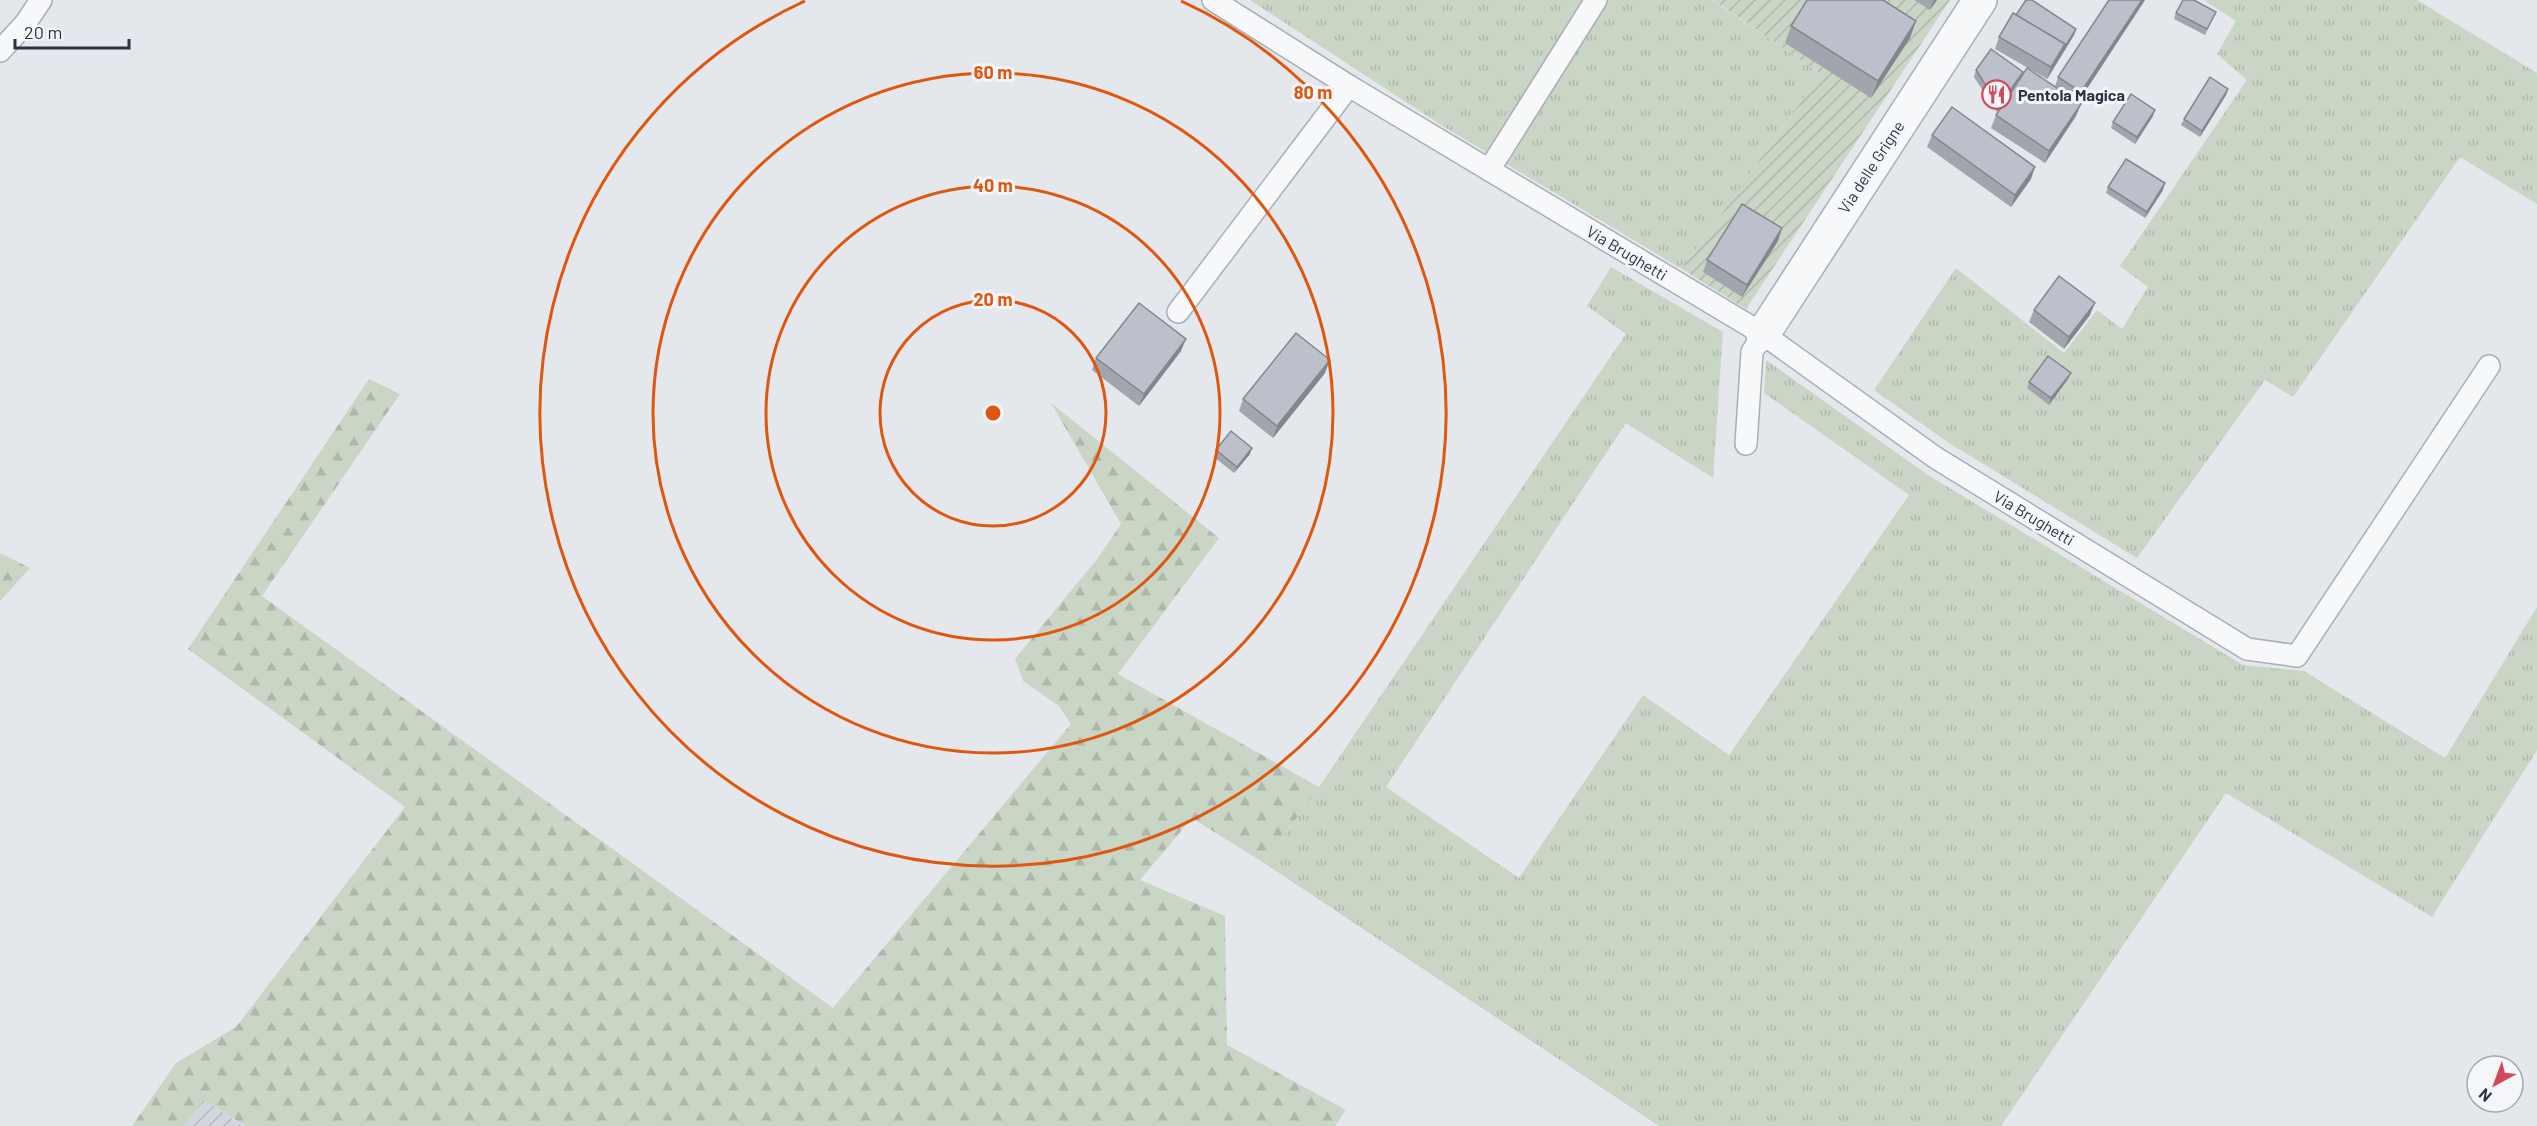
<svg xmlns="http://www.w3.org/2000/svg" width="2537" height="1126" font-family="Barlow,sans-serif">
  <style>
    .industrial { fill: url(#industrial-furrows) }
    .grass { fill: url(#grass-tufts) }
    .forest { fill: url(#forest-firs) }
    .garden { fill: url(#garden-furrows) }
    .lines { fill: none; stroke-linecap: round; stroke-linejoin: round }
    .lane-casing { stroke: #a9aeb7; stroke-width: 24 }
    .street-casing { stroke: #a9aeb7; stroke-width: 36 }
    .lane { stroke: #f7f8fa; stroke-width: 21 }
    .street { stroke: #f7f8fa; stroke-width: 33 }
    .wall { fill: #a1a5ae }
    .shaded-wall { fill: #83868d }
    .building { fill: #bbc0ca; stroke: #83868d; stroke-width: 1.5 }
    .ring { fill: none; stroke: #df570f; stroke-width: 3 }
    .labels { text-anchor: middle; stroke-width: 6; stroke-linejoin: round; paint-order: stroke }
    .poi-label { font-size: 16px; font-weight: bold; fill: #2b3445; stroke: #f4f6f9; text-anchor: start }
    .street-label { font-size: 16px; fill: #2b3445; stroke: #f4f6f9 }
    .centre { fill: #df570f; stroke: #f4f6f9; stroke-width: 3 }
    .ring-label { font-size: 18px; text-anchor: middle; font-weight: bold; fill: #df570f; stroke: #f4f6f9; stroke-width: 6; stroke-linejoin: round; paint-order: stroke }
  </style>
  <defs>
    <pattern id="industrial-furrows" width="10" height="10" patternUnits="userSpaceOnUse" patternTransform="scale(1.5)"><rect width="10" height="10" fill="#d2d6de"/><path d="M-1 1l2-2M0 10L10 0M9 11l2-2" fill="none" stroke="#b4b8c0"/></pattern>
    <pattern id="grass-tufts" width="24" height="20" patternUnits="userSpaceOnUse" patternTransform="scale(1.5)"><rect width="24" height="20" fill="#c9d6c5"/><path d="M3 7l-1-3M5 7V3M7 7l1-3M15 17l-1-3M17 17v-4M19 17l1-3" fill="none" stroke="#adb8ab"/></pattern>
    <pattern id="forest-firs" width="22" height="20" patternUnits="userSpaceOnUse" patternTransform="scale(1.5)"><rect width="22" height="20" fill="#c9d6c5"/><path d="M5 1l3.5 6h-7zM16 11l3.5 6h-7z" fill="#adb8ab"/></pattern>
    <pattern id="garden-furrows" width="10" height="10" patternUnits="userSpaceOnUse" patternTransform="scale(1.5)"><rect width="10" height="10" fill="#c9d6c5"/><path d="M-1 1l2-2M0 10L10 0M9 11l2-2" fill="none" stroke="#adb8ab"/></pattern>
  </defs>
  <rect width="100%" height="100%" fill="#e4e7ec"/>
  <polygon class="industrial" points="203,1099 243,1126 184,1126"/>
  <g class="grass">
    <polygon points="1250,0 1712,0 1821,74 1682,269 1441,125"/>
    <polygon points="2204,0 2417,0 2537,73 2537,204 2460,157 2293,397 2265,380 2137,558 1949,443 1874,390 1956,268 2064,353 2097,310 2122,329 2148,287 2120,266 2247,80 2217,54 2236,21"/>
    <polygon points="1611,267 1723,332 1713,478 1626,423 1386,787 1519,878 1643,695 1729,755 1909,495 1764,393 1766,360 1928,475 2243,665 2304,671 2445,758 2537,607 2537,750 2432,917 2226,793 2001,1126 1659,1126 1264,863 1319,787 1626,334 1587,306"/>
  </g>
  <g class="forest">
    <polygon points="369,379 400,394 262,596 833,1008 1071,724 1059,706 1023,681 1015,659 1097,559 1121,524 1051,403 1219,538 1118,674 1319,787 1264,863 1192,818 1140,880 1225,916 1227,1045 1346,1110 1335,1126 245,1126 204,1100 184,1126 132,1126 176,1063 236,1027 405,807 188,649"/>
    <polygon points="0,553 30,568 0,601"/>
  </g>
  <polygon class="garden" points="1713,0 1950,0 1746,309 1682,269 1821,74"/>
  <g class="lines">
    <defs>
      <g id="lane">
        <polyline points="1213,0 1349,86 1763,334 1936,458 2247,649 2297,656 2489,366"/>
        <polyline points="0,51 25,24 41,0"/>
        <polyline points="1489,170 1596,0"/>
        <polyline points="1178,312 1349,86"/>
        <polyline points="1746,444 1752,352 1763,334"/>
      </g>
      <polyline id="street" points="1763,334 1980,0"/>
    </defs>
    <use href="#lane" class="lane-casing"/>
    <use href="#street" class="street-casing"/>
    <use href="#lane" class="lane"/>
    <use href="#street" class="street"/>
  </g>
  <g class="wall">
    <polygon points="1914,0 1937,0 1930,10"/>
    <polygon points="2145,0 2078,102 2076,116 2045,163 1991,128 1996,115 2019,79 1997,112 1974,77 1976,70 2021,78 2055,87 2058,77"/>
    <polygon points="2216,12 2205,35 2174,19 2176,13"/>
    <polygon points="1791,26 1910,38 1871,98 1785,43"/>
    <polygon points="2076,29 2074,35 2047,79 1995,49 1999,37"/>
    <polygon points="2228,89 2226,95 2200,137 2181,125 2184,119"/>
    <polygon points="2153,116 2135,144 2111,128 2113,122"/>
    <polygon points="1932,135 2031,179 2011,207 1927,147"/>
    <polygon points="2108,187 2163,190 2145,218 2106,193"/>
    <polygon points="1778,241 1742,297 1703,272 1707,260"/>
    <polygon points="2034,310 2090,315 2064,349 2029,322"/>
    <polygon points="1181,351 1139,406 1092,370 1096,358"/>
    <polygon points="1325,373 1273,438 1239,411 1243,399"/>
    <polygon points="2068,379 2049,405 2027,388 2029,382"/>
    <polygon points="1216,450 1250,454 1234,473 1214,457"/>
  </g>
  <g class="shaded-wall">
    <polygon points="1934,0 1937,0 1930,10"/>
    <polygon points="2142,0 2145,0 2077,104 2081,92"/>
    <polygon points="1916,21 1910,38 1871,98 1878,81"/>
    <polygon points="2076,29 2074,35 2047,79 2051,67 2065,44"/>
    <polygon points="2023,72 2021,78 1997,112 1999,106"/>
    <polygon points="2228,89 2226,95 2200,137 2202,131"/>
    <polygon points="2081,104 2076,116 2045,163 2049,151"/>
    <polygon points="2155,110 2153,116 2135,144 2137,137"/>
    <polygon points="2035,167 2031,179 2011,207 2015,195"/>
    <polygon points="2165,183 2163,190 2145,218 2147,212"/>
    <polygon points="1782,228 1778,241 1742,297 1747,285"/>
    <polygon points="2095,303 2090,315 2064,349 2069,337"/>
    <polygon points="1186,339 1181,351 1139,406 1144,394"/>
    <polygon points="1330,360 1325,373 1273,438 1277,426"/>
    <polygon points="2071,373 2068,379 2049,405 2051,398"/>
    <polygon points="1252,448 1250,454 1234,473 1237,467"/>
  </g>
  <g class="building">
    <polygon points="1807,0 1883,0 1916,21 1878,81 1791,26"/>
    <polygon points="2026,0 2032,0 2076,29 2063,50 2065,44 2016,15"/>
    <polygon points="2109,0 2142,0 2081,92 2058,77"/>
    <polygon points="2183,0 2194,0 2216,12 2207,29 2176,13"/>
    <polygon points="2013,13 2065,44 2051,67 1999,37"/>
    <polygon points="1991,49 2023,72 1999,106 1976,70"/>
    <polygon points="2027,68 2081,104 2049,151 1996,115"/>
    <polygon points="2210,77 2228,89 2202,131 2184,119"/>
    <polygon points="2131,94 2155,110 2137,137 2113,122"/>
    <polygon points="1952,107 2035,167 2015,195 1932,135"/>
    <polygon points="2126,159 2165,183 2147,212 2108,187"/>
    <polygon points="1742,204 1782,228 1747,285 1707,260"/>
    <polygon points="2059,276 2095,303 2069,337 2034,310"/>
    <polygon points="1139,303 1186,339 1144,394 1096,358"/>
    <polygon points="1296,333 1330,360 1277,426 1243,399"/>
    <polygon points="2048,356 2071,373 2051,398 2029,382"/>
    <polygon points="1231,431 1252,448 1237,467 1216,450"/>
  </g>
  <g class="ring">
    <circle cx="993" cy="413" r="113"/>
    <circle cx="993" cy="413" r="227"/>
    <circle cx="993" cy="413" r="340"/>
    <path d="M1181 1A453 453 0 1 1 805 1"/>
  </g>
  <defs>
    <symbol id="restaurant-ring" viewBox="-11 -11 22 22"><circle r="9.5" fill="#f4f6f9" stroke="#d1495b" stroke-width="1.5"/><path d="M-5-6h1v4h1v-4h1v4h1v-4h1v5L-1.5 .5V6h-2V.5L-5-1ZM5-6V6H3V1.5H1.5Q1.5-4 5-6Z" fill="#d1495b"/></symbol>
  </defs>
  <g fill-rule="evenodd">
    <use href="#restaurant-ring" x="1980" y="78" width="33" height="33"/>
  </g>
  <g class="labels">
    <g class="poi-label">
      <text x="2018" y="101">Pentola Magica</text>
    </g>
    <g class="street-label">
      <text transform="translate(1871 167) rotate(-57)" y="6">Via delle Grigne</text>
      <text transform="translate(1627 253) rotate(31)" y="6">Via Brughetti</text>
      <text transform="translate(2034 518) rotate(31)" y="6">Via Brughetti</text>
    </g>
  </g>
  <circle cx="993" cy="413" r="9" class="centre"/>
  <g class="ring-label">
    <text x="993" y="79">60 m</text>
    <text x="1313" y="99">80 m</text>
    <text x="993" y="192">40 m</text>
    <text x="993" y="306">20 m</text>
  </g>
  <g transform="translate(2495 1084) rotate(221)"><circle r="28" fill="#f4f6f9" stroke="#a4a8b1" stroke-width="1.5"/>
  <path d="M0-4.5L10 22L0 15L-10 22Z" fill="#d1495b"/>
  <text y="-9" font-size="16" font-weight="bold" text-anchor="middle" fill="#2b3445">N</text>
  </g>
  <path d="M15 39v9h114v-9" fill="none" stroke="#2b3445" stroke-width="3"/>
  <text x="24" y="39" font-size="18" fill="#2b3445" stroke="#f4f6f9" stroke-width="4.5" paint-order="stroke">20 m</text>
</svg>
